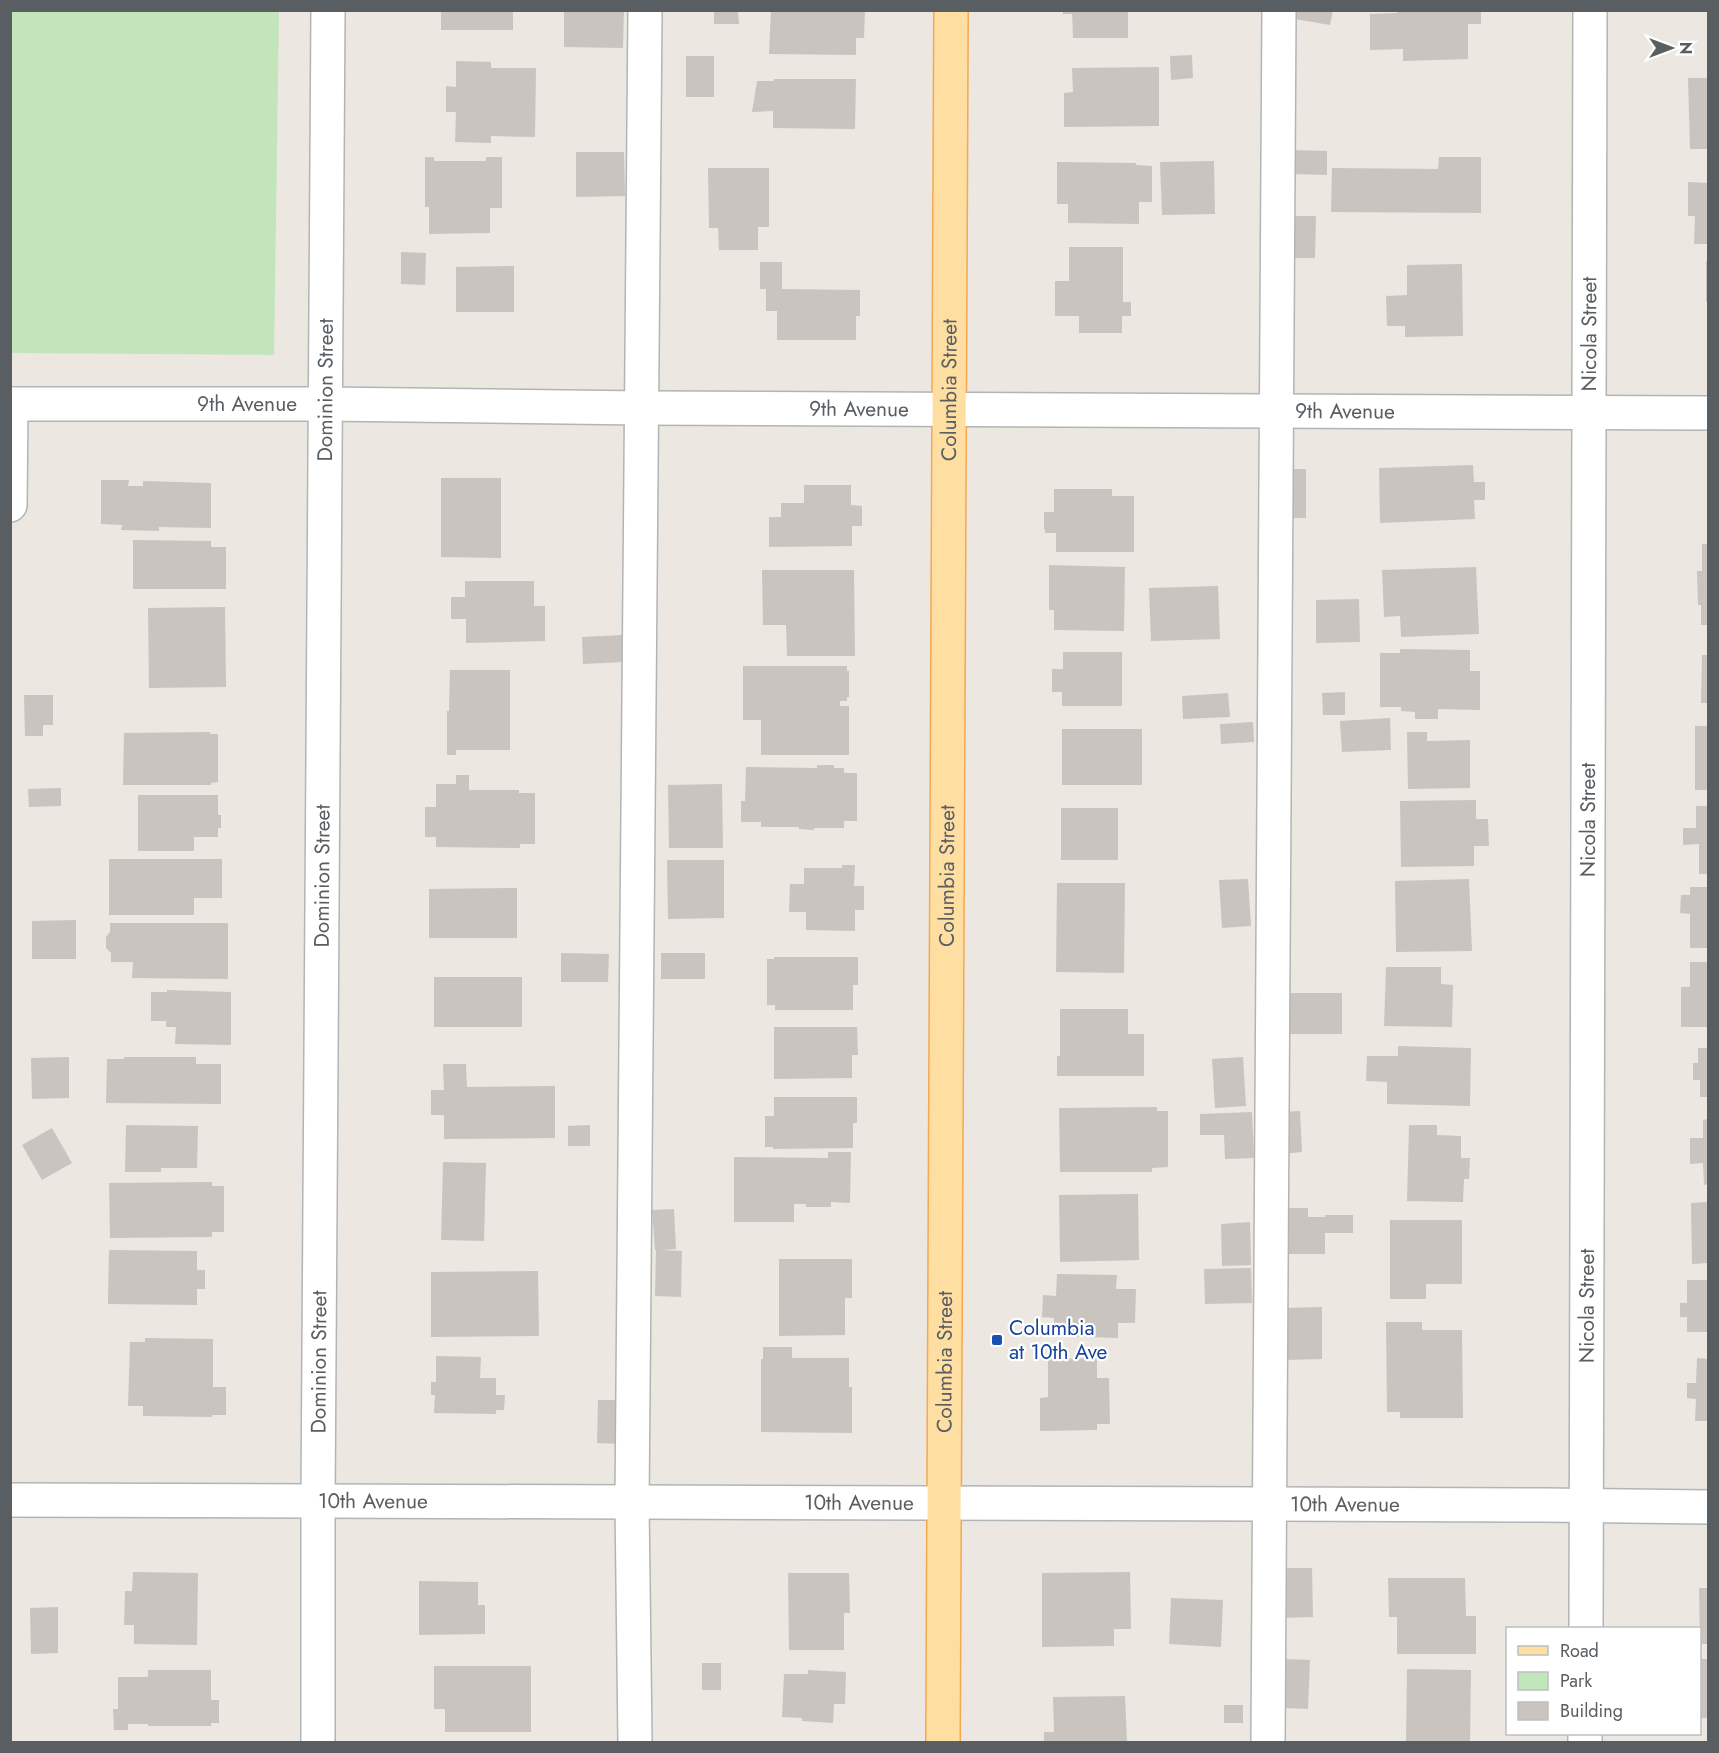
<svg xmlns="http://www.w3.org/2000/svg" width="1719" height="1753" font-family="Jost,sans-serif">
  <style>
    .green { fill: #c3e5bb }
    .building { fill: #c9c4bf }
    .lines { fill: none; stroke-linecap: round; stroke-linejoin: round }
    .minor-casing { stroke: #b1b5b8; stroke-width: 36 }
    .major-casing { stroke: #f4a851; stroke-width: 36 }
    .minor { stroke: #fff; stroke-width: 33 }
    .major { stroke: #ffdea2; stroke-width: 33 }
    .transit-dot { fill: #1a4fb4; stroke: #fff; stroke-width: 2 }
    .labels { text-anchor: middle; stroke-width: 4.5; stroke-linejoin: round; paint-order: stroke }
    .street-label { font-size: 21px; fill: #595e62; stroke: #fff }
    .transit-label { font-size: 21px; fill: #164399; stroke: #fff; text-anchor: start }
  </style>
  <rect width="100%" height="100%" fill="#ece7e0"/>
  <polygon class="green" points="11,10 279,11 274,355 11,353"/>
  <g class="building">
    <rect x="441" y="10" width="72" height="20"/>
    <polygon points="564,10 624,10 623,48 564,47"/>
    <polygon points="714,10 738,10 739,24 714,24"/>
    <polygon points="771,10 865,10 864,38 856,38 856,55 769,54"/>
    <polygon points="1063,10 1128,11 1128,38 1073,38 1072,14 1063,14"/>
    <polygon points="1290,10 1333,10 1330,25 1289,18"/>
    <polygon points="1397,10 1481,10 1481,24 1468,24 1468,59 1403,61 1403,49 1370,50 1370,14 1397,13"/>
    <polygon points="1192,55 1193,78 1171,80 1170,56"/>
    <rect x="686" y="56" width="28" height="41"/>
    <polygon points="456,61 491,62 491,68 536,68 535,137 491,136 491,143 455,142 456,112 446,112 446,86 456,87"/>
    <polygon points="1159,67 1159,126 1064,127 1064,93 1073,92 1072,68"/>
    <polygon points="1688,78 1708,78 1708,149 1690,149"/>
    <polygon points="774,79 856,79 855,129 773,128 773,111 752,112 757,81 774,81"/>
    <polygon points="1290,150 1327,151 1327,175 1289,174"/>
    <polygon points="576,152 624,152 625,196 576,197"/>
    <polygon points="425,157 434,157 434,161 486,161 486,157 502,157 502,208 490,208 490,233 429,234 429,207 425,207"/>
    <polygon points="1439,157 1481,157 1481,213 1331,212 1332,168 1438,169"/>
    <polygon points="1214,161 1215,214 1162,215 1160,162"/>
    <polygon points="1057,162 1136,163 1136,165 1152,166 1152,202 1139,202 1139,224 1068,223 1068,204 1057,204"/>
    <polygon points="708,168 769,168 769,227 758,227 758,250 719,250 718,228 709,228"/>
    <polygon points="1688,182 1708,183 1708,244 1694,244 1695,216 1688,216"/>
    <polygon points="1286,216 1316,216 1315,258 1286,258"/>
    <polygon points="1069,247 1123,247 1123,302 1131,302 1131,316 1122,316 1122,333 1079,333 1079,316 1055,316 1055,281 1069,281"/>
    <polygon points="401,252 426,253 425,285 401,284"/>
    <rect x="1706" y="261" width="2" height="41"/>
    <polygon points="760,262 782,262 782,289 860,290 860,316 856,316 856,340 777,340 777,311 766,311 766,289 760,289"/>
    <polygon points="1462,264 1463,336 1405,337 1405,326 1387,326 1386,296 1407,295 1407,265"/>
    <polygon points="514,266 514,312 456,312 456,267"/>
    <polygon points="1473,465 1474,482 1485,482 1485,500 1474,500 1475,519 1380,523 1379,468"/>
    <rect x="1285" y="469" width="21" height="49"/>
    <polygon points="441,478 501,478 501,558 441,557"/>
    <polygon points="101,480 129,480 128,486 143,486 143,481 211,483 211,528 159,527 159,531 121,530 122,525 101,524"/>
    <polygon points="804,485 851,485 851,505 862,506 862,526 852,526 852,546 769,547 769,517 781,517 781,503 804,503"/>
    <polygon points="1054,489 1112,489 1112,496 1134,496 1134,552 1056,552 1056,533 1045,533 1045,529 1044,529 1044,512 1054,512"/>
    <polygon points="133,540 211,541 211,547 226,547 226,589 133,589"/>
    <polygon points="1702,544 1708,544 1708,625 1701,625 1701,605 1698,605 1697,571 1702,571"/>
    <polygon points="1049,565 1125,567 1124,631 1054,630 1054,610 1049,610"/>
    <polygon points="1476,567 1479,634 1401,637 1400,616 1384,617 1382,570"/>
    <polygon points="762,570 854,570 855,656 787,656 786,625 763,625"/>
    <polygon points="465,581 534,581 534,606 545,606 545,641 466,643 466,619 451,619 451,597 465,597"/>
    <polygon points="1218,586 1220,639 1151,641 1149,588"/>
    <polygon points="1359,599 1360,642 1316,643 1316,600"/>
    <polygon points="225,607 226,687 149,688 148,608"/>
    <polygon points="622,635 624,662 583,664 582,637"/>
    <polygon points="1400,649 1470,650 1470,671 1480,671 1480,710 1438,709 1438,719 1415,719 1415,712 1401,711 1401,707 1380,707 1380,653 1400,653"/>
    <polygon points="1063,652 1122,652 1122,706 1062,706 1062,692 1052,692 1052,669 1063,669"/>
    <polygon points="1702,655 1708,655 1708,703 1701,703"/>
    <polygon points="743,666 847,666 847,671 849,671 849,697 847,697 847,701 840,701 840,706 849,706 849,755 761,755 761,720 743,720"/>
    <polygon points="450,670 510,670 510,750 456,750 456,755 447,755 447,711 449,711"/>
    <polygon points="1345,692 1345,715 1323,715 1322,693"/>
    <polygon points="1228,693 1230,717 1183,719 1182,696"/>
    <polygon points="24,695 53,695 53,725 43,725 43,736 25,736"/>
    <polygon points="1390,718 1391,750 1342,752 1340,721"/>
    <polygon points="1253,722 1254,742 1221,744 1220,724"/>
    <rect x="1695" y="726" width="13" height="64"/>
    <rect x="1062" y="729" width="80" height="56"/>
    <polygon points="210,732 210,734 218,734 218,782 211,783 211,785 123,785 124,733"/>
    <polygon points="1407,732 1427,732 1427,741 1470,740 1470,788 1408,789"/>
    <polygon points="817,765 834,765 834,768 844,768 844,773 857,773 857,821 844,821 844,828 814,828 814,830 799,829 799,827 761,827 761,822 741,822 741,801 745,801 746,767 817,768"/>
    <polygon points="456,775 469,775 469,790 519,790 519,793 535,793 535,844 520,844 520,848 436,847 436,837 425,837 425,807 436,807 436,784 456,784"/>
    <polygon points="722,784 723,848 669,848 668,785"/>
    <polygon points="61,788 61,806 29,807 28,789"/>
    <polygon points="138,795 218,795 218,815 221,815 221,828 218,828 218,837 194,837 194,851 138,851"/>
    <polygon points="1476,800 1476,819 1488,819 1489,846 1474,846 1474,866 1401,867 1400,801"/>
    <polygon points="1696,806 1708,806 1708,874 1699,874 1699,844 1683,845 1683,828 1696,828"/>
    <rect x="1061" y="808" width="57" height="52"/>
    <polygon points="109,859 222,859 222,898 194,898 194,915 109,915"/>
    <polygon points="667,860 724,860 724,918 668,919"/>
    <polygon points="842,865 855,865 854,886 864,886 864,910 855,910 855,931 806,930 806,912 789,912 790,884 804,884 804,868 842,868"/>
    <polygon points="1248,879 1251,926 1222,928 1219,880"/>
    <polygon points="1469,879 1472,951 1396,952 1395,881"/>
    <polygon points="1057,883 1125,883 1124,973 1056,972"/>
    <polygon points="1690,887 1708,887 1708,948 1690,948 1690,914 1680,913 1681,895 1690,895"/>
    <polygon points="517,888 517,938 429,938 429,889"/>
    <polygon points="76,920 76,959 32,959 32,921"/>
    <polygon points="110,923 228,923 228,979 132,978 133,962 111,962 111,953 106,948 106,937 110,932"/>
    <polygon points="561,953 609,954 608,982 561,982"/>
    <rect x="661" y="953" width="44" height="26"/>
    <polygon points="774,957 858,957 858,985 853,985 853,1010 775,1010 775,1005 767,1005 767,959 774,959"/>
    <polygon points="1690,962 1708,962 1708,1027 1681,1027 1681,987 1690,987"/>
    <polygon points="1386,967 1441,967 1441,984 1453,985 1452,1027 1384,1026"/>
    <rect x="434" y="977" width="88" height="50"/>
    <polygon points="167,990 231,992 231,1045 175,1044 176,1027 166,1027 166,1021 151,1021 151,992 167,992"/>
    <rect x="1284" y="993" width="58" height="41"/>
    <polygon points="1060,1009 1128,1009 1128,1034 1144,1034 1144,1076 1057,1076 1057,1056 1060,1056"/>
    <polygon points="774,1027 857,1027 858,1055 852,1055 852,1078 774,1079"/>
    <polygon points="1398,1046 1471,1048 1470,1106 1387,1104 1387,1082 1366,1081 1367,1056 1398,1056"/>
    <polygon points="1698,1048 1708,1048 1708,1097 1700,1097 1700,1080 1693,1080 1693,1063 1698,1063"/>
    <polygon points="69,1057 69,1098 32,1099 31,1058"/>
    <polygon points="124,1057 196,1057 196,1064 221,1064 221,1104 106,1103 107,1059 124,1059"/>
    <polygon points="1243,1057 1246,1106 1215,1108 1212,1059"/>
    <polygon points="443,1064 466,1064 467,1087 555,1086 555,1138 444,1139 444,1115 431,1115 431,1090 444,1090"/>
    <polygon points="774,1097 857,1097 857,1123 853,1123 853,1148 773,1149 773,1147 765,1147 765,1116 774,1116"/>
    <polygon points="1157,1107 1157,1111 1168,1111 1168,1167 1152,1168 1152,1172 1060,1172 1059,1108"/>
    <polygon points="1300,1111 1302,1152 1280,1154 1277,1112"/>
    <polygon points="1252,1112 1254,1158 1225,1159 1224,1135 1200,1135 1200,1114"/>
    <polygon points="1708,1119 1708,1184 1704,1185 1703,1163 1690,1164 1690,1138 1703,1138 1703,1120"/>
    <polygon points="126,1125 198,1126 197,1168 161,1168 161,1172 125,1172"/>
    <polygon points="590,1125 590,1146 568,1146 568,1126"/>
    <polygon points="1409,1125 1437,1125 1437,1135 1461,1136 1461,1158 1470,1158 1469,1179 1464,1179 1463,1202 1407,1201"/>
    <polygon points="52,1128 72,1163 42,1180 22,1145"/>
    <polygon points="828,1152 851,1152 850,1203 831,1202 831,1207 806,1207 806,1204 794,1204 794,1222 734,1222 734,1157 828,1158"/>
    <polygon points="443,1162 486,1163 484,1241 441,1240"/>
    <polygon points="212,1182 212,1186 224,1186 224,1232 212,1232 212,1237 110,1238 109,1183"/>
    <polygon points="1138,1194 1139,1260 1060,1262 1059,1195"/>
    <polygon points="1708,1202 1708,1263 1692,1264 1691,1203"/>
    <polygon points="1280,1208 1308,1208 1308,1217 1325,1217 1325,1215 1353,1215 1353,1233 1325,1233 1325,1254 1280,1254"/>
    <polygon points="674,1209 676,1249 660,1250 682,1251 681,1297 655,1296 656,1250 655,1250 652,1210"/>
    <polygon points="1390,1220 1462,1220 1462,1284 1426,1284 1426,1299 1390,1299"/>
    <polygon points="1250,1222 1251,1265 1222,1266 1221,1224"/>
    <polygon points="109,1250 197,1251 197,1270 205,1270 205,1289 197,1289 197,1305 108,1304"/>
    <polygon points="779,1259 852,1259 852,1298 845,1298 845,1335 779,1336"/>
    <polygon points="1251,1268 1252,1303 1205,1304 1204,1269"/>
    <polygon points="538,1271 539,1336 431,1337 431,1272"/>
    <polygon points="1057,1274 1117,1275 1116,1289 1136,1289 1135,1323 1118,1323 1118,1338 1054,1336 1054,1318 1042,1317 1043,1295 1056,1296"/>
    <polygon points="1687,1280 1708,1280 1708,1332 1687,1332 1687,1317 1680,1317 1680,1303 1687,1303"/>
    <polygon points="1322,1307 1322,1359 1285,1360 1285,1308"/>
    <polygon points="1386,1322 1422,1322 1422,1330 1462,1330 1463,1418 1400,1418 1400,1412 1387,1412"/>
    <polygon points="145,1338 213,1339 213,1387 226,1387 226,1415 212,1415 212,1417 143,1416 143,1406 128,1406 130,1342 145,1342"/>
    <polygon points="763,1347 792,1347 792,1358 849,1358 849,1387 852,1387 852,1433 761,1432 761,1359 763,1359"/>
    <polygon points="436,1356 481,1357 480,1378 496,1378 496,1395 505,1395 504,1410 496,1410 496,1414 434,1413 435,1395 431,1395 431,1382 436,1382"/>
    <polygon points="1097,1358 1097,1378 1109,1378 1110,1424 1097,1424 1097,1430 1040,1431 1040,1398 1048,1397 1048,1359"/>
    <polygon points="1697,1358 1708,1359 1708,1421 1695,1421 1696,1399 1687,1398 1687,1383 1696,1383"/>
    <polygon points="598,1400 621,1400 621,1444 597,1443"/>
    <polygon points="1280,1568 1312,1568 1313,1617 1281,1618"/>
    <polygon points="133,1572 198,1573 197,1645 134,1644 134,1625 124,1625 125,1591 132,1591"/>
    <polygon points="1130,1572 1131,1629 1114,1629 1114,1646 1042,1647 1042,1573"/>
    <polygon points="788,1573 849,1573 850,1613 844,1613 844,1650 789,1650"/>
    <polygon points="1388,1578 1465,1578 1466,1616 1476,1616 1476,1654 1397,1654 1397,1617 1389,1617"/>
    <polygon points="419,1581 478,1582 478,1605 485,1605 485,1634 419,1635"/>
    <polygon points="1699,1588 1708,1588 1708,1644 1700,1644"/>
    <polygon points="1171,1598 1223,1600 1221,1647 1169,1644"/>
    <polygon points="58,1607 58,1653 31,1654 30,1608"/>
    <polygon points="1285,1659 1310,1660 1308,1709 1284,1708"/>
    <rect x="1700" y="1659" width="8" height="59"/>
    <rect x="702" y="1663" width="19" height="27"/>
    <polygon points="434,1666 531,1666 531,1732 445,1732 445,1709 434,1709"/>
    <polygon points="1407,1669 1471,1670 1470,1742 1406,1742"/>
    <polygon points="148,1670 211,1670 211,1700 219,1700 219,1723 211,1723 211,1726 148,1726 148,1724 128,1724 128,1730 114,1730 113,1709 118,1709 118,1677 148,1677"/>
    <polygon points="808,1670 846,1672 845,1704 834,1704 833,1723 802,1721 802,1718 782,1717 784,1674 808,1674"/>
    <polygon points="1125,1696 1127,1742 1044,1742 1044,1732 1054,1732 1053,1697"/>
    <rect x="1224" y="1705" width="19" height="18"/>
  </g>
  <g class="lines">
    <defs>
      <g id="minor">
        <path id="s1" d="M10,404H326L642,408L1708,413"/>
        <polyline points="10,505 11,404"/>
        <path id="s2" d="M10,1500L1545,1505L1708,1507"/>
        <path id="s3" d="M1586,1628L1590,10"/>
        <path id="s4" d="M318,1742V1501L328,10"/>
        <polyline points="635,1742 632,1503 645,10"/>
        <polyline points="1268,1742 1279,10"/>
        <polyline points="1585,1742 1585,1734"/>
      </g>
      <g id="major">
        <path id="s5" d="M943,1742L951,10"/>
      </g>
    </defs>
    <use href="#minor" class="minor-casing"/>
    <use href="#major" class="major-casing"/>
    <use href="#minor" class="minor"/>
    <use href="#major" class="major"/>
  </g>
  <rect class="transit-dot" x="991" y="1334" width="12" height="12" rx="3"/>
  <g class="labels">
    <g class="street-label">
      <text dy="7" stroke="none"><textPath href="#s3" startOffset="1294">Nicola Street</textPath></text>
      <text dy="7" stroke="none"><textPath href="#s4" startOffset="1352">Dominion Street</textPath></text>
      <text dy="7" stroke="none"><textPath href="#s5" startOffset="1352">Columbia Street</textPath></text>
      <text dy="7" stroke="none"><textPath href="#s1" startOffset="237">9th Avenue</textPath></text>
      <text dy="7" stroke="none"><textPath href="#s1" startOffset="849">9th Avenue</textPath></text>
      <text dy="7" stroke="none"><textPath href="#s1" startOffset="1335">9th Avenue</textPath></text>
      <text dy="7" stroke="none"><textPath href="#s3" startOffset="808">Nicola Street</textPath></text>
      <text dy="7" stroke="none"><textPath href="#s4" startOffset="866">Dominion Street</textPath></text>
      <text dy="7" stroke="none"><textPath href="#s5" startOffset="866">Columbia Street</textPath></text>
      <text dy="7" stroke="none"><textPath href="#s3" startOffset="322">Nicola Street</textPath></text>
      <text dy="7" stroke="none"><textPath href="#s4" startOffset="380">Dominion Street</textPath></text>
      <text dy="7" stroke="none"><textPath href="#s5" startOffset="380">Columbia Street</textPath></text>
      <text dy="7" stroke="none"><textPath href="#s2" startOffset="363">10th Avenue</textPath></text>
      <text dy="7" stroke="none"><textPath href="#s2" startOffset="849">10th Avenue</textPath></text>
      <text dy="7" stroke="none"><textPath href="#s2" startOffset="1335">10th Avenue</textPath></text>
    </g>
    <g class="transit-label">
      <text x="1009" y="1335">Columbia<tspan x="1009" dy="24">at 10th Ave</tspan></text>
    </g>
  </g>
  <rect width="1719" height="1753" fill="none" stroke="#595e62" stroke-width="24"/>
  <rect x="1506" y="1627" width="195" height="108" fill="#ffffff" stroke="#bdbfc0" stroke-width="1.5"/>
  <rect x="1518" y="1646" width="30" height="9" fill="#ffdea2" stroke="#bdbfc0" stroke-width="1.5"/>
  <text x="1560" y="1657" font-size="18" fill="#595e62">Road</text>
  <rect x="1518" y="1672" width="30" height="18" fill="#c3e5bb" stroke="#bdbfc0" stroke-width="1.5"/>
  <text x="1560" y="1687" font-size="18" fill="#595e62">Park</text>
  <rect x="1518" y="1702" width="30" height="18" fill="#c9c4bf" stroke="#bdbfc0" stroke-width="1.5"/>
  <text x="1560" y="1717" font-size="18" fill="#595e62">Building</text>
  <g transform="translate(1671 48) rotate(90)" stroke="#ffffff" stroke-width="4.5" paint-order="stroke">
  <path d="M0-4.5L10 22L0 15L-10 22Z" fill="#595e62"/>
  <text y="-9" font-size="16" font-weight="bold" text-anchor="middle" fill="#595e62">N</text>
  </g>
</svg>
